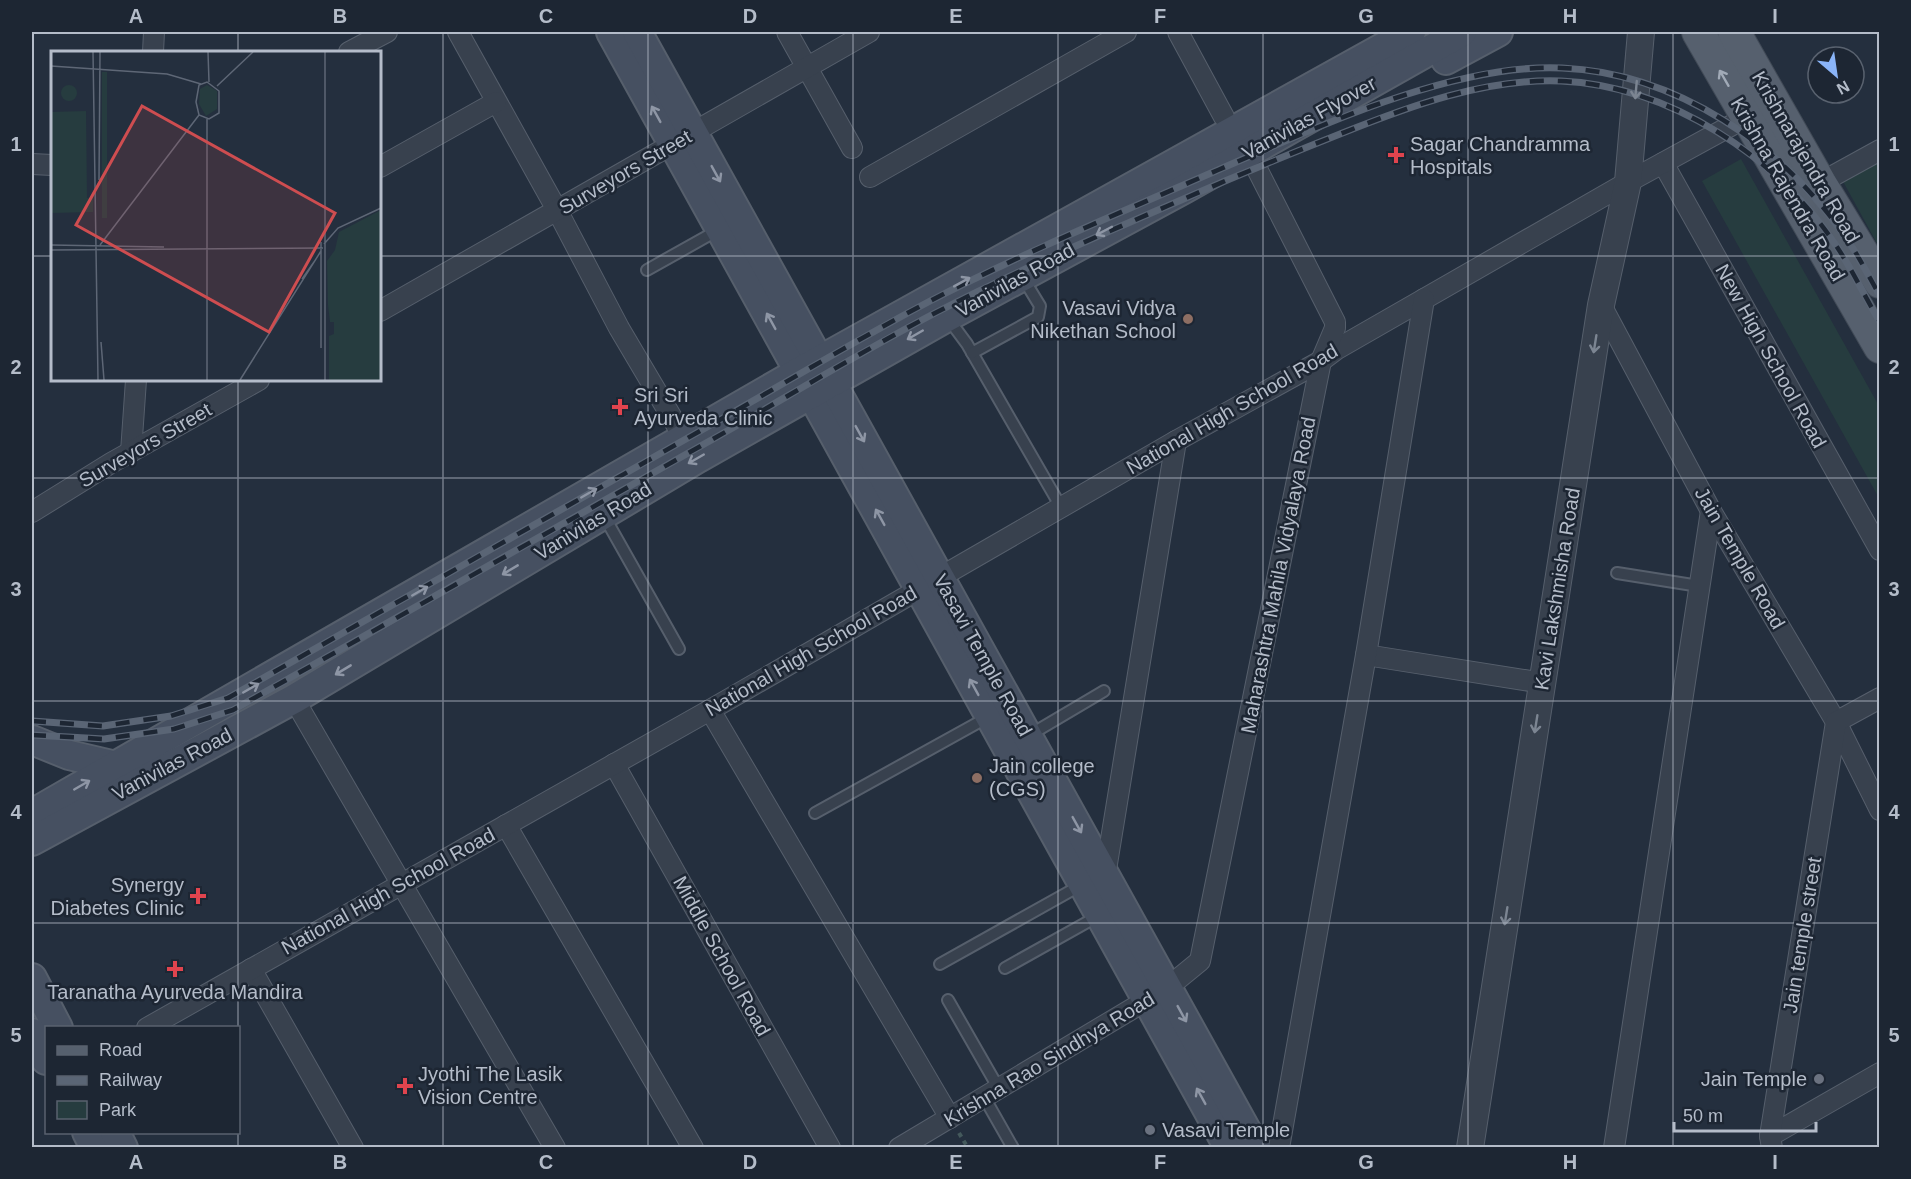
<svg xmlns="http://www.w3.org/2000/svg" width="1911" height="1179" font-family="Helvetica,sans-serif">
  <style>
    .green { fill: #263c3f }
    .lines { fill: none; stroke-linecap: round; stroke-linejoin: round }
    .service-casing { stroke: #565f6c; stroke-width: 14 }
    .minor-casing { stroke: #565f6c; stroke-width: 22 }
    .tertiary-casing { stroke: #565f6c; stroke-width: 28 }
    .secondary-casing { stroke: #565f6c; stroke-width: 32 }
    .primary-casing { stroke: #414a57; stroke-width: 34 }
    .path { stroke: #44595c; stroke-width: 4; stroke-dasharray: 4.5 4.5; stroke-linecap: butt }
    .service { stroke: #38414e; stroke-width: 10 }
    .minor { stroke: #38414e; stroke-width: 20 }
    .tertiary { stroke: #38414e; stroke-width: 26 }
    .secondary { stroke: #465061; stroke-width: 28 }
    .primary { stroke: #56606e; stroke-width: 32 }
    .rail-casing { stroke: #5a6575; stroke-width: 7 }
    .rail { stroke: #1d2633; stroke-width: 4.5; stroke-dasharray: 14; stroke-linecap: butt }
    .oneway { stroke: #a1aab7 }
    .oneway2 { stroke: #7c8592 }
    .oneway3 { stroke: #8e96a5 }
    .grid { fill: none; stroke: #b4bcc9; stroke-width: 1.5; stroke-opacity: 0.55 }
    .health-dot { fill: #e0444e; stroke: #1d2633; stroke-width: 2 }
    .education-dot { fill: #8d6e63; stroke: #1d2633; stroke-width: 2 }
    .worship-dot { fill: #6b7280; stroke: #1d2633; stroke-width: 2 }
    .labels { text-anchor: middle; stroke-width: 5; stroke-linejoin: round; paint-order: stroke }
    .street-label { font-size: 20px; fill: #b4bcc9; stroke: #1d2633 }
    .poi-label { font-size: 20px; fill: #b4bcc9; stroke: #1d2633; text-anchor: start }
    .inset-road { fill: none; stroke: #5e6776; stroke-width: 1.5 }
    .view { fill: #ce4d50; fill-opacity: 0.15; stroke: #ce4d50; stroke-width: 3 }
    .inset-edge { fill: none; stroke: #b4bcc9; stroke-width: 3 }
    .neatline { fill: none; stroke: #b4bcc9; stroke-width: 2 }
    .grid-label { font-size: 20px; text-anchor: middle; font-weight: bold; fill: #b4bcc9 }
  </style>
  <rect width="100%" height="100%" fill="#242f3e"/>
  <g class="green">
    <polygon points="1879,139 1879,247 1834,165"/>
    <polygon points="1741,159 1879,406 1879,498 1702,181"/>
  </g>
  <g class="lines">
    <defs>
      <g id="service">
        <polyline points="647,270 720,229"/>
        <polyline points="947,317 967,344 1061,507"/>
        <polyline points="972,353 1038,317 1040,306 1023,278"/>
        <polyline points="604,516 679,649"/>
        <polyline points="1617,573 1699,586"/>
        <polyline points="1028,736 1104,691"/>
        <polyline points="815,813 990,716"/>
        <polyline points="940,964 1083,884"/>
        <polyline points="1005,968 1100,915"/>
        <polyline points="948,1000 999,1089"/>
        <polyline points="984,1097 1013,1148"/>
      </g>
      <g id="minor">
        <polyline points="458,32 557,210 619,328 684,438"/>
        <polyline points="787,32 852,148"/>
        <polyline points="1178,32 1224,117"/>
        <polyline points="153,52 154,32"/>
        <polyline points="349,52 387,32"/>
        <polyline points="1663,163 1880,550"/>
        <polyline points="32,164 52,165"/>
        <polyline points="380,167 496,102"/>
        <polyline points="870,177 1126,32"/>
        <polyline points="1820,183 1880,150"/>
        <polyline points="1601,305 1711,511 1836,722 1880,810"/>
        <polyline points="380,311 869,32"/>
        <polyline points="131,452 136,380"/>
        <polyline points="32,512 111,463 259,380"/>
        <polyline points="1366,655 1543,683"/>
        <polyline points="294,699 555,1148"/>
        <polyline points="710,710 950,1118"/>
        <polyline points="614,764 830,1148"/>
        <polyline points="506,825 693,1148"/>
        <polyline points="1105,876 1176,441"/>
        <polyline points="251,969 353,1148"/>
        <polyline points="147,1028 710,710 1176,441 1321,361 1337,349 1628,182 1756,112"/>
        <polyline points="1770,1136 1880,1073"/>
        <polyline points="899,1148 1167,988 1200,961 1321,361 1335,328 1335,322 1255,165"/>
        <polyline points="1279,1148 1366,655 1424,299"/>
        <polyline points="1614,1148 1711,511"/>
        <polyline points="1772,1148 1770,1136 1836,722 1880,698"/>
      </g>
      <polyline id="tertiary" points="1470,1148 1601,305 1628,182 1641,32"/>
      <g id="secondary">
        <polyline points="611,32 1229,1148"/>
        <polyline points="637,32 1256,1148"/>
        <polyline points="1446,60 1498,32"/>
        <polyline points="32,740 69,755 116,766"/>
        <polyline points="32,814 799,372 1411,32"/>
        <polyline points="32,841 294,699 698,458 947,317 1184,189 1462,32"/>
        <polyline points="32,978 58,1028"/>
        <polyline points="32,1033 46,1060"/>
        <polyline points="87,1132 95,1148"/>
        <polyline points="115,1132 123,1148"/>
      </g>
      <g id="primary">
        <polyline points="1698,32 1880,347"/>
        <polyline points="1734,32 1820,183 1880,282"/>
      </g>
    </defs>
    <use href="#service" class="service-casing"/>
    <use href="#minor" class="minor-casing"/>
    <use href="#tertiary" class="tertiary-casing"/>
    <use href="#secondary" class="secondary-casing"/>
    <use href="#primary" class="primary-casing"/>
    <polyline class="path" points="959,1133 968,1148"/>
    <use href="#service" class="service"/>
    <use href="#minor" class="minor"/>
    <use href="#tertiary" class="tertiary"/>
    <use href="#secondary" class="secondary"/>
    <use href="#primary" class="primary"/>
    <defs>
      <g id="rail">
        <path d="M32,721L103,726L171,716L228,698C385,609 543,520 700,431C777,388 854,341 932,300C1025,252 1122,212 1218,170C1318,127 1453,63 1562,68C1676,73 1783,145 1846,238C1859,256 1869,277 1880,296"/>
        <path d="M32,735L104,739L174,729L233,710C391,621 549,532 706,443C784,399 860,352 939,311C1032,263 1129,223 1225,181C1263,165 1302,149 1340,134C1410,106 1485,78 1561,81C1670,86 1778,157 1837,247C1853,271 1865,297 1880,322"/>
      </g>
    </defs>
    <use href="#rail" class="rail-casing"/>
    <use href="#rail" class="rail"/>
  </g>
  <defs><path id="oneway-shaft" d="M-6 0H5M1.5-3L5.5 0L1.5 3" fill="none" stroke-width="1.6" stroke-linecap="round" stroke-linejoin="round" transform="scale(1.5)"/></defs>
  <use class="oneway" href="#oneway-shaft" transform="translate(1724 78) rotate(-120)"/>
  <g class="oneway2">
    <use href="#oneway-shaft" transform="translate(1636 90) rotate(95)"/>
    <use href="#oneway-shaft" transform="translate(1595 344) rotate(99)"/>
    <use href="#oneway-shaft" transform="translate(1536 724) rotate(99)"/>
    <use href="#oneway-shaft" transform="translate(1506 916) rotate(99)"/>
  </g>
  <g class="oneway3">
    <use href="#oneway-shaft" transform="translate(656 114) rotate(-119)"/>
    <use href="#oneway-shaft" transform="translate(716 174) rotate(61)"/>
    <use href="#oneway-shaft" transform="translate(1104 231) rotate(152)"/>
    <use href="#oneway-shaft" transform="translate(962 282) rotate(-29)"/>
    <use href="#oneway-shaft" transform="translate(771 321) rotate(-119)"/>
    <use href="#oneway-shaft" transform="translate(915 335) rotate(150)"/>
    <use href="#oneway-shaft" transform="translate(860 434) rotate(61)"/>
    <use href="#oneway-shaft" transform="translate(696 459) rotate(150)"/>
    <use href="#oneway-shaft" transform="translate(589 493) rotate(-30)"/>
    <use href="#oneway-shaft" transform="translate(880 517) rotate(-119)"/>
    <use href="#oneway-shaft" transform="translate(510 570) rotate(149)"/>
    <use href="#oneway-shaft" transform="translate(420 591) rotate(-30)"/>
    <use href="#oneway-shaft" transform="translate(343 670) rotate(149)"/>
    <use href="#oneway-shaft" transform="translate(974 687) rotate(-119)"/>
    <use href="#oneway-shaft" transform="translate(251 688) rotate(-30)"/>
    <use href="#oneway-shaft" transform="translate(82 785) rotate(-30)"/>
    <use href="#oneway-shaft" transform="translate(1077 825) rotate(61)"/>
    <use href="#oneway-shaft" transform="translate(1182 1014) rotate(61)"/>
    <use href="#oneway-shaft" transform="translate(1201 1096) rotate(-119)"/>
  </g>
  <path class="grid" d="M238,32V52M443,32V1148M648,32V1148M853,32V1148M1058,32V1148M1263,32V1148M1468,32V1148M1673,32V1148M32,256H52M380,256H1880M238,380V1028M32,478H1880M32,701H1880M32,923H1880M238,1132V1148"/>
  <g class="health-dot">
    <path d="M1393 146h6v6h6v6h-6v6h-6v-6h-6v-6h6z"/>
    <path d="M617 398h6v6h6v6h-6v6h-6v-6h-6v-6h6z"/>
    <path d="M195 887h6v6h6v6h-6v6h-6v-6h-6v-6h6z"/>
    <path d="M172 960h6v6h6v6h-6v6h-6v-6h-6v-6h6z"/>
    <path d="M402 1077h6v6h6v6h-6v6h-6v-6h-6v-6h6z"/>
  </g>
  <g class="education-dot">
    <circle cx="1188" cy="319" r="6"/>
    <circle cx="977" cy="778" r="6"/>
  </g>
  <g class="worship-dot">
    <circle cx="1819" cy="1079" r="6"/>
    <circle cx="1150" cy="1130" r="6"/>
  </g>
  <g class="labels">
    <g class="street-label">
      <text transform="translate(1309 118) rotate(-29)" y="7">Vanivilas Flyover</text>
      <text transform="translate(1806 157) rotate(60)" y="7">Krishnarajendra Road</text>
      <text transform="translate(625 172) rotate(-30)" y="7">Surveyors Street</text>
      <text transform="translate(1788 189) rotate(60)" y="7">Krishna Rajendra Road</text>
      <text transform="translate(1015 280) rotate(-29)" y="7">Vanivilas Road</text>
      <text transform="translate(1771 356) rotate(61)" y="7">New High School Road</text>
      <text transform="translate(1232 409) rotate(-30)" y="7">National High School Road</text>
      <text transform="translate(145 445) rotate(-30)" y="7">Surveyors Street</text>
      <text transform="translate(593 521) rotate(-31)" y="7">Vanivilas Road</text>
      <text transform="translate(1740 558) rotate(60)" y="7">Jain Temple Road</text>
      <text transform="translate(1278 575) rotate(-79)" y="7">Maharashtra Mahila Vidyalaya Road</text>
      <text transform="translate(1557 589) rotate(-81)" y="7">Kavi Lakshmisha Road</text>
      <text transform="translate(811 651) rotate(-30)" y="7">National High School Road</text>
      <text transform="translate(983 655) rotate(61)" y="7">Vasavi Temple Road</text>
      <text transform="translate(172 764) rotate(-28)" y="7">Vanivilas Road</text>
      <text transform="translate(388 891) rotate(-29)" y="7">National High School Road</text>
      <text transform="translate(1802 935) rotate(-81)" y="7">Jain temple street</text>
      <text transform="translate(722 956) rotate(61)" y="7">Middle School Road</text>
      <text transform="translate(1049 1059) rotate(-31)" y="7">Krishna Rao Sindhya Road</text>
    </g>
    <g class="poi-label">
      <text x="1410" y="151">Sagar Chandramma<tspan x="1410" dy="23">Hospitals</tspan></text>
      <text x="1176" y="315" text-anchor="end">Vasavi Vidya<tspan x="1176" dy="23">Nikethan School</tspan></text>
      <text x="634" y="402">Sri Sri<tspan x="634" dy="23">Ayurveda Clinic</tspan></text>
      <text x="989" y="773">Jain college<tspan x="989" dy="23">(CGS)</tspan></text>
      <text x="184" y="892" text-anchor="end">Synergy<tspan x="184" dy="23">Diabetes Clinic</tspan></text>
      <text x="175" y="999" text-anchor="middle">Taranatha Ayurveda Mandira</text>
      <text x="418" y="1081">Jyothi The Lasik<tspan x="418" dy="23">Vision Centre</tspan></text>
      <text x="1807" y="1086" text-anchor="end">Jain Temple</text>
      <text x="1162" y="1137">Vasavi Temple</text>
    </g>
  </g>
  <g transform="translate(51 51)">
    <rect width="330" height="330" fill="#242f3e"/>
    <path d="M51,21H56V167H51ZM10 42a8 8 0 1 1 16 0a8 8 0 1 1-16 0ZM156,34L166,40V58L155,65L148,53L149,38ZM35,60L36,147H42V161L0,162V61ZM330,159V329H278V285L283,283V271H279L277,254L276,210L284,199L288,181Z" fill="#263c3f"/>
    <path class="inset-road" d="M42,1L47,329M157,1L158,31M274,1V329M0,15L116,23L150,33M156,31L168,40V62L158,68L148,64L145,51L148,34ZM166,35L202,1M156,68V329M48,129L49,1M270,191V297M273,193L287,177L330,157M0,194L113,196M49,194L148,64M0,199L272,197M251,228L263,211M50,291L53,329M189,329L270,200"/>
    <path class="view" d="M91,55L284,162L218,281L25,174Z"/>
    <rect width="330" height="330" class="inset-edge"/>
  </g>
  <rect width="1911" height="1179" fill="none" stroke="#1d2633" stroke-width="66"/>
  <rect x="45" y="1026" width="195" height="108" fill="#1d2633" stroke="#59626f" stroke-width="1.5"/>
  <rect x="57" y="1046" width="30" height="9" fill="#56606e" stroke="#59626f" stroke-width="1.5"/>
  <text x="99" y="1056" font-size="18" fill="#b4bcc9">Road</text>
  <rect x="57" y="1076" width="30" height="9" fill="#5a6575" stroke="#59626f" stroke-width="1.5"/>
  <text x="99" y="1086" font-size="18" fill="#b4bcc9">Railway</text>
  <rect x="57" y="1101" width="30" height="18" fill="#263c3f" stroke="#59626f" stroke-width="1.5"/>
  <text x="99" y="1116" font-size="18" fill="#b4bcc9">Park</text>
  <g transform="translate(1836 75) rotate(151)"><circle r="28" fill="#1d2633" stroke="#59626f" stroke-width="1.5"/>
  <path d="M0-4.5L10 22L0 15L-10 22Z" fill="#8ab4f8"/>
  <text y="-9" font-size="16" font-weight="bold" text-anchor="middle" fill="#b4bcc9">N</text>
  </g>
  <path d="M1674 1122v9h142v-9" fill="none" stroke="#b4bcc9" stroke-width="3"/>
  <text x="1683" y="1122" font-size="18" fill="#b4bcc9" stroke="#1d2633" stroke-width="4.5" paint-order="stroke">50 m</text>
  <rect x="33" y="33" width="1845" height="1113" class="neatline"/>
  <g class="grid-label">
    <text x="136" y="23">A</text>
    <text x="340" y="23">B</text>
    <text x="546" y="23">C</text>
    <text x="750" y="23">D</text>
    <text x="956" y="23">E</text>
    <text x="1160" y="23">F</text>
    <text x="1366" y="23">G</text>
    <text x="1570" y="23">H</text>
    <text x="1775" y="23">I</text>
    <text x="16" y="151">1</text>
    <text x="1894" y="151">1</text>
    <text x="16" y="374">2</text>
    <text x="1894" y="374">2</text>
    <text x="16" y="596">3</text>
    <text x="1894" y="596">3</text>
    <text x="16" y="819">4</text>
    <text x="1894" y="819">4</text>
    <text x="16" y="1042">5</text>
    <text x="1894" y="1042">5</text>
    <text x="136" y="1169">A</text>
    <text x="340" y="1169">B</text>
    <text x="546" y="1169">C</text>
    <text x="750" y="1169">D</text>
    <text x="956" y="1169">E</text>
    <text x="1160" y="1169">F</text>
    <text x="1366" y="1169">G</text>
    <text x="1570" y="1169">H</text>
    <text x="1775" y="1169">I</text>
  </g>
</svg>
